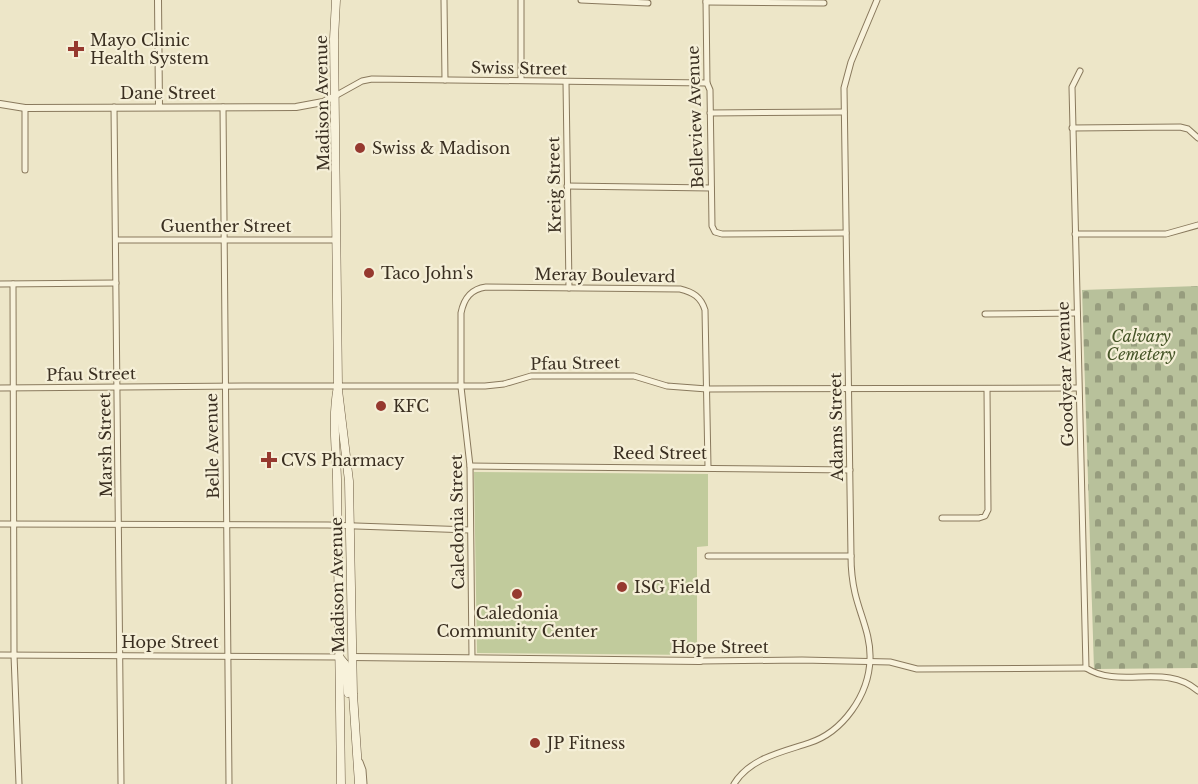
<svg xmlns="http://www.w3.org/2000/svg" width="1198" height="784" font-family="'Libre Baskerville',serif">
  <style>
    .cemetery { fill: url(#cemetery-stones) }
    .park { fill: #c1cb9c }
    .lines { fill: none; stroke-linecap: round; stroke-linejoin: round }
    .minor-casing { stroke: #89795d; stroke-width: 7 }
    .tertiary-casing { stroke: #89795d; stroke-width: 8 }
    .secondary-casing { stroke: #6b5a41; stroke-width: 9 }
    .minor { stroke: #f8f2db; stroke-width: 5 }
    .tertiary { stroke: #f8f2db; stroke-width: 6 }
    .secondary { stroke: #f8f2db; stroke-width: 8 }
    .poi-dot { fill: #96392f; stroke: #f5efd7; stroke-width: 2 }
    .labels { text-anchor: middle; stroke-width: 4.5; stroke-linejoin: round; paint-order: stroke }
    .poi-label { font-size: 16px; fill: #3a2f21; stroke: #f5efd7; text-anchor: start }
    .street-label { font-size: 16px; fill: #3a2f21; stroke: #f5efd7 }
    .park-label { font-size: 16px; font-style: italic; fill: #465528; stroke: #f5efd7 }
  </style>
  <defs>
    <pattern id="cemetery-stones" width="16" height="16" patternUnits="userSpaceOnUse" patternTransform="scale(1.5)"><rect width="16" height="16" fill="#b8c19b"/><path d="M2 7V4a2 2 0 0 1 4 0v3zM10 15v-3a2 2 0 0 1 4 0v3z" fill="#979d7e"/></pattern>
  </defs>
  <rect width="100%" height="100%" fill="#ede6c8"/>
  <polygon class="cemetery" points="1198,286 1198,668 1094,669 1082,290"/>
  <polygon class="park" points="474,472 708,474 708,546 697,547 697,655 477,653"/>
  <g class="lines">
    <defs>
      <g id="minor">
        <polyline points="444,0 445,80"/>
        <polyline points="521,0 521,80"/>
        <polyline points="581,0 648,3"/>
        <polyline points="706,0 707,83 710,90 712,226 715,232 722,234 846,233"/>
        <polyline points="706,2 824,3"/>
        <path d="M1080,71L1072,87L1086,668C1120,690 1166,662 1198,691"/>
        <polyline points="566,82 569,288"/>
        <polyline points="335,96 362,81 372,79 707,83"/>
        <polyline points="114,107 121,783"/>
        <polyline points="223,107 229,784"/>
        <polyline points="25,108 25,170"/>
        <polyline points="710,113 844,112"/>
        <polyline points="1072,128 1180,127 1188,129 1198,138"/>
        <polyline points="567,186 711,188"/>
        <polyline points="1075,234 1166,234 1198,225"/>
        <polyline points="116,240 336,240"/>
        <polyline points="0,284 116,283"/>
        <polyline points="13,284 14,655 19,784"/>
        <polyline points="985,314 1077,313"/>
        <polyline points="0,388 244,386 485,386 504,384 531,376 634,376 667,386 707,389 1078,388"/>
        <polyline points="470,466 850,470"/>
        <polyline points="942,518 979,518 985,516 988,510 987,389"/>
        <polyline points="0,524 328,525 470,530"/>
        <polyline points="708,556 851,556"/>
        <polyline points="0,655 339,657"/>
        <path d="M472,658L470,466L461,387V313C464,298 471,289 486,287L680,289C693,292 701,297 705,310L708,467"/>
        <polyline points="700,661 802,660 890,662 917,669 1086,668"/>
        <polyline points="360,762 363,770 364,784"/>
        <path d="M734,784C750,758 782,752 809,743C843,732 869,695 870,659C871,635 860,615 855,593C852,580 851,568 851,556L844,88L851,62L877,0"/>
      </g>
      <g id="tertiary">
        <polyline points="158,0 159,107"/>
        <polyline points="0,104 25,108 296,107 323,102 335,96"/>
        <polyline points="352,657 700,661"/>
      </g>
      <g id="secondary">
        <path d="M336,0L334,39L338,386C332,417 336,447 337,479L341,784"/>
        <polyline points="338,390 349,481 353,694 359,784"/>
        <polyline points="339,657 345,664 348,693"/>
      </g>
    </defs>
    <use href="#minor" class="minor-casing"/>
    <use href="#tertiary" class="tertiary-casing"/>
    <use href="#secondary" class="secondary-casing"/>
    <use href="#minor" class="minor"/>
    <use href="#tertiary" class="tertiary"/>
    <use href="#secondary" class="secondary"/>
  </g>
  <g class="poi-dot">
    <path d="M73 40h6v6h6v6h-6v6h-6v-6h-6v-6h6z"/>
    <circle cx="360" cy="148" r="6"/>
    <circle cx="369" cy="273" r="6"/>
    <circle cx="381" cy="406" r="6"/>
    <path d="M266 451h6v6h6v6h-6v6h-6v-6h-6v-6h6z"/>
    <circle cx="622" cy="587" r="6"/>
    <circle cx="517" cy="594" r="6"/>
    <circle cx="535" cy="743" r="6"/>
  </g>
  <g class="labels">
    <g class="poi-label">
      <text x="90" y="46">Mayo Clinic<tspan x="90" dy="18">Health System</tspan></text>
      <text x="372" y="154">Swiss &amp; Madison</text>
      <text x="381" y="279">Taco John's</text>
      <text x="393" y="412">KFC</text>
      <text x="281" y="466">CVS Pharmacy</text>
      <text x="634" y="593">ISG Field</text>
      <text x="517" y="619" text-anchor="middle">Caledonia<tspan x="517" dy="18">Community Center</tspan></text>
      <text x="547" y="749">JP Fitness</text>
    </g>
    <g class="street-label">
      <text transform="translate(519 68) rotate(1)" y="6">Swiss Street</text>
      <text x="168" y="99">Dane Street</text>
      <text transform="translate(322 103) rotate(-91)" y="6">Madison Avenue</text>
      <text transform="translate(695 117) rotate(-92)" y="6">Belleview Avenue</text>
      <text transform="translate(554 185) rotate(-91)" y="6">Kreig Street</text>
      <text x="226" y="232">Guenther Street</text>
      <text transform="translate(605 275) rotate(1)" y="6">Meray Boulevard</text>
      <text transform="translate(575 363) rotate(-1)" y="6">Pfau Street</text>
      <text transform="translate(91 374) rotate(-1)" y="6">Pfau Street</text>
      <text transform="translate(1065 374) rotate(-92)" y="6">Goodyear Avenue</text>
      <text transform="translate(836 427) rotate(-91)" y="6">Adams Street</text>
      <text transform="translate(105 445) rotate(-91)" y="6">Marsh Street</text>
      <text transform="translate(212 446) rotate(-91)" y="6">Belle Avenue</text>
      <text x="660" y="459">Reed Street</text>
      <text transform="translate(457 522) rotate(-91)" y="6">Caledonia Street</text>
      <text transform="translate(337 585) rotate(-91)" y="6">Madison Avenue</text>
      <text x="170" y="648">Hope Street</text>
      <text x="720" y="653">Hope Street</text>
    </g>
    <g class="park-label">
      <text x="1141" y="342">Calvary<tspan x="1141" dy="18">Cemetery</tspan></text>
    </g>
  </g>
</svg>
